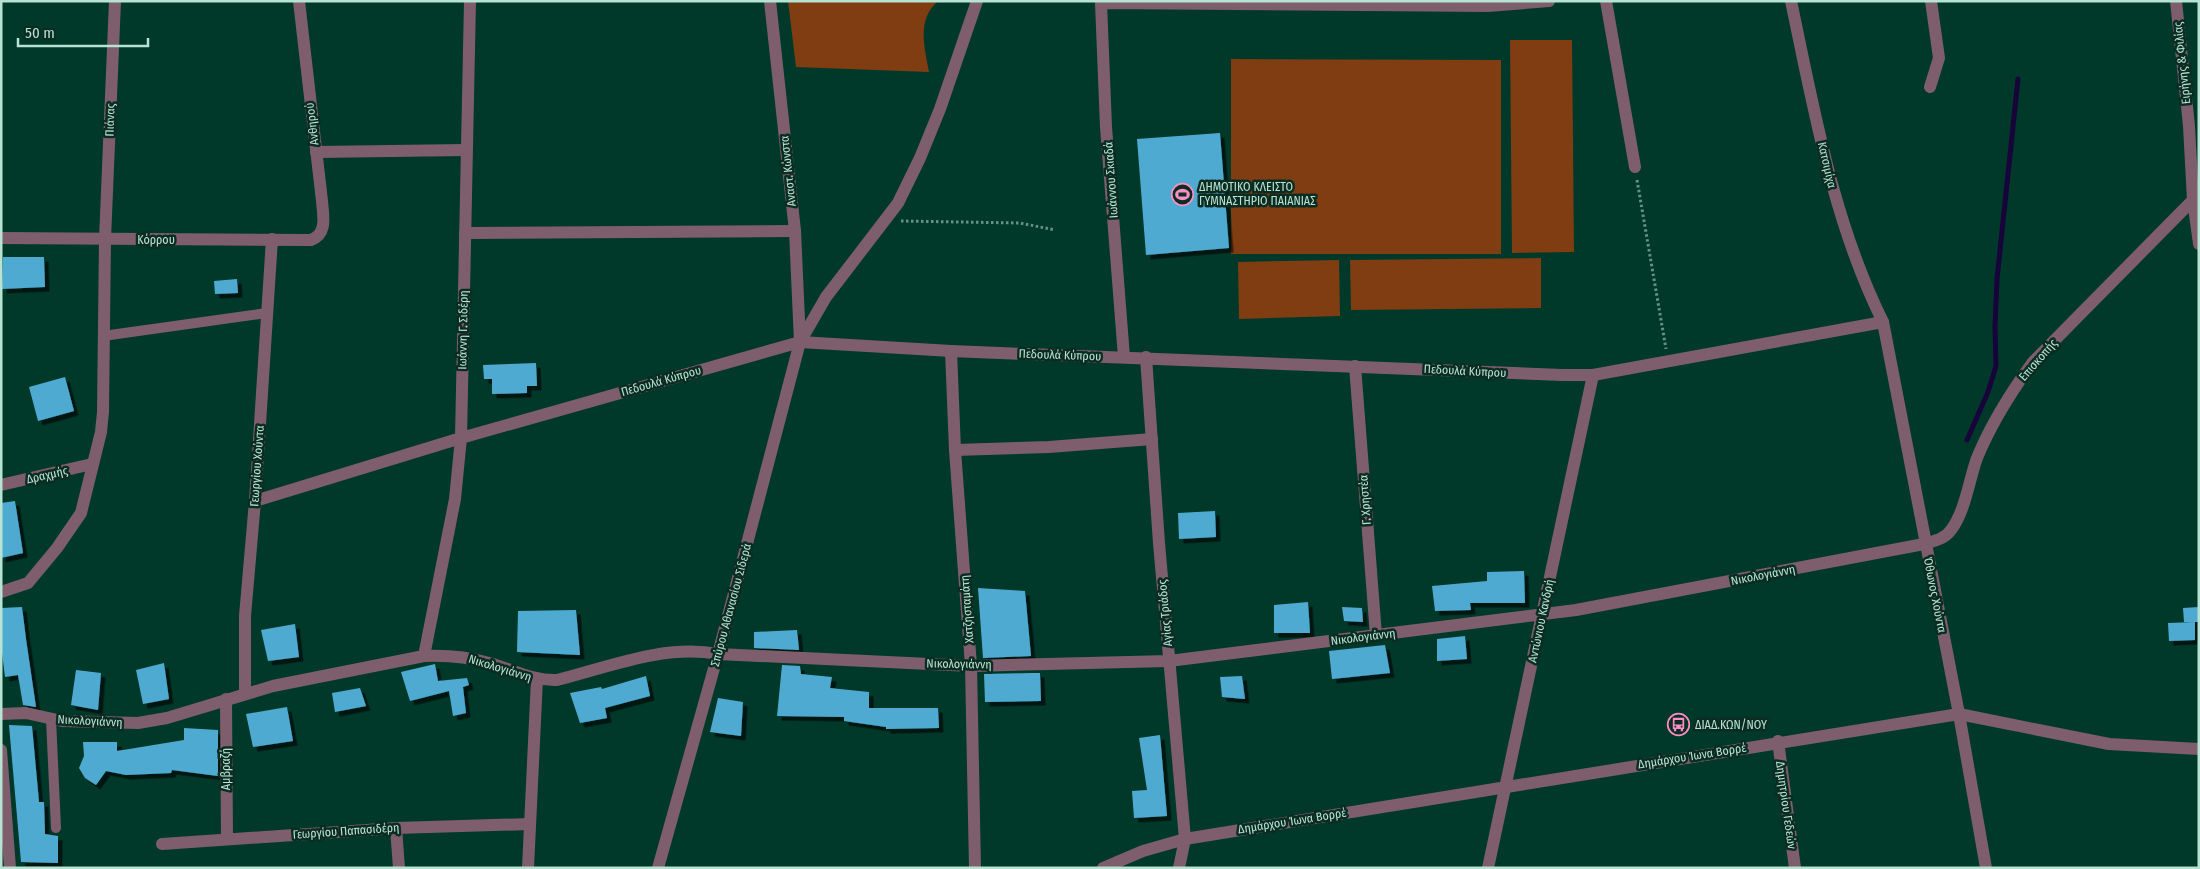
<svg xmlns="http://www.w3.org/2000/svg" width="2200" height="869" font-family="'Fira Sans Condensed',sans-serif">
  <style>
    .green { fill: #7f3d11 }
    .lines { fill: none; stroke-linecap: round; stroke-linejoin: round }
    .stream { stroke: #16043a; stroke-width: 5 }
    .building { fill: #4faad2; filter: url(#shadow) }
    .path { stroke: #609383; stroke-width: 3; stroke-dasharray: 2.5 2.5; stroke-linecap: butt }
    .service { stroke: #7e5e6d; stroke-width: 10 }
    .minor { stroke: #7e5e6d; stroke-width: 12 }
    .tertiary { stroke: #7e5e6d; stroke-width: 12 }
    .labels { text-anchor: middle; stroke-width: 5; stroke-linejoin: round; paint-order: stroke }
    .street-label { font-size: 12px; fill: #b6e3d2; stroke: #0c2c22 }
    .poi-label { font-size: 12px; fill: #b6e3d2; stroke: #0c2c22; text-anchor: start }
  </style>
  <defs>
    <filter id="shadow"><feDropShadow dx="4.5" dy="4.5" stdDeviation="0" flood-color="#0009"/></filter>
  </defs>
  <rect width="100%" height="100%" fill="#00392a"/>
  <g class="green">
    <path d="M788,1H938C916,20 925,48 929,72L796,67Z"/>
    <polygon points="1510,40 1572,40 1574,252 1512,253"/>
    <polygon points="1231,59 1501,60 1501,254 1231,254"/>
    <polygon points="1541,258 1541,308 1351,310 1350,260"/>
    <polygon points="1339,260 1340,316 1239,319 1238,262"/>
  </g>
  <g class="lines">
    <polyline class="stream" points="1967,440 1988,392 1996,366 1995,327 1997,279 2018,79"/>
  </g>
  <g class="building">
    <polygon points="1220,133 1229,248 1146,255 1137,139"/>
    <polygon points="3,257 44,257 45,287 2,289"/>
    <polygon points="237,279 238,293 215,294 214,281"/>
    <polygon points="536,363 537,386 527,386 527,393 492,394 492,379 484,379 483,365"/>
    <polygon points="65,377 74,411 38,421 29,387"/>
    <polygon points="15,501 23,553 1,558 1,503"/>
    <polygon points="1215,511 1216,537 1179,539 1178,513"/>
    <polygon points="1524,571 1525,603 1470,603 1471,610 1435,611 1432,586 1487,581 1487,572"/>
    <polygon points="978,588 1025,591 1031,656 983,658"/>
    <polygon points="1308,602 1310,633 1274,633 1274,605"/>
    <polygon points="22,607 26,639 36,707 23,705 18,675 5,677 1,645 1,608"/>
    <polygon points="1342,607 1362,608 1363,622 1344,621"/>
    <polygon points="2199,607 2199,622 2184,622 2183,608"/>
    <polygon points="576,610 580,655 517,652 518,611"/>
    <polygon points="2195,622 2195,640 2169,641 2168,623"/>
    <polygon points="295,624 299,657 268,661 261,630"/>
    <polygon points="797,630 799,650 754,648 754,632"/>
    <polygon points="1465,636 1467,659 1437,661 1437,639"/>
    <polygon points="1385,645 1390,673 1332,679 1329,651"/>
    <polygon points="164,663 169,699 143,704 136,670"/>
    <polygon points="435,664 438,681 467,678 469,685 463,687 466,713 453,716 449,691 410,701 401,672"/>
    <polygon points="782,665 800,666 801,674 832,677 830,688 869,692 869,708 938,708 939,728 886,729 886,727 844,721 844,717 777,716"/>
    <polygon points="76,670 101,673 98,710 71,705"/>
    <polygon points="1033,673 1040,673 1041,701 985,702 984,674"/>
    <polygon points="646,676 650,696 605,708 607,718 580,723 570,693 601,687 602,689"/>
    <polygon points="1242,676 1245,699 1222,697 1220,677"/>
    <polygon points="360,688 366,706 335,712 332,693"/>
    <polygon points="718,698 743,702 741,736 710,732"/>
    <polygon points="287,707 293,741 253,747 246,714"/>
    <polygon points="9,725 32,726 39,802 44,802 45,834 58,836 58,863 21,862"/>
    <polygon points="184,728 218,730 218,776 172,770 171,773 126,775 106,771 96,785 85,778 79,768 84,756 83,742 117,742 117,751 184,740"/>
    <polygon points="1160,735 1167,816 1134,818 1132,791 1147,790 1139,738"/>
  </g>
  <g class="lines">
    <g class="path">
      <polyline points="1637,180 1666,349"/>
      <polyline points="901,221 1020,223 1055,230"/>
    </g>
    <g class="service">
      <polyline points="103,336 267,313"/>
      <polyline points="51,719 56,828"/>
    </g>
    <g class="minor">
      <polyline points="770,1 795,231 800,342"/>
      <polyline points="1606,1 1635,167"/>
      <path d="M1791,1C1814,110 1833,221 1883,322"/>
      <polyline points="2176,1 2189,126 2193,200 2199,244"/>
      <polyline points="1930,87 1939,58 1931,1"/>
      <polyline points="316,152 466,150"/>
      <polyline points="465,233 795,231"/>
      <path d="M1,238L311,240C328,234 323,215 322,201L299,1"/>
      <polyline points="951,351 955,450 971,666 975,868"/>
      <polyline points="1124,357 1106,127 1101,3 1488,6 1549,1"/>
      <polyline points="1355,366 1376,635"/>
      <polyline points="955,450 1049,447 1152,439"/>
      <polyline points="1,485 92,464"/>
      <polyline points="255,501 461,438 470,1"/>
      <polyline points="1,592 28,583 57,548 81,513 101,432 103,412 105,239 115,1"/>
      <path d="M424,656C446,655 468,657 489,663C512,669 533,681 557,680C609,667 664,644 718,654L971,666L1169,661L1576,610L1924,544C1934,541 1945,539 1951,530C1965,512 1969,480 1977,458C1991,424 2011,392 2033,362L2193,200"/>
      <polyline points="245,693 245,616 255,501 272,239"/>
      <polyline points="226,699 227,839"/>
      <polyline points="1778,741 1795,868"/>
      <polyline points="396,828 399,868"/>
      <polyline points="162,844 396,828 530,824"/>
      <polyline points="528,868 537,679"/>
      <polyline points="658,868 718,654 800,342 826,297 898,203 920,158 940,109 977,1"/>
      <polyline points="1103,868 1143,851 1185,839 1959,714 2109,744 2199,749"/>
      <polyline points="1488,868 1593,375"/>
    </g>
    <g class="tertiary">
      <polyline points="1146,357 1159,543 1185,839 1179,868"/>
      <polyline points="1,714 26,713 62,721 138,723 167,718 273,686 424,656 455,499 461,438 800,342 951,351 1562,375 1593,375 1883,322 1959,714 1986,868"/>
      <polyline points="1,750 10,868"/>
    </g>
  </g>
  <defs>
    <symbol id="stadium-ring" viewBox="-11 -11 22 22"><circle r="9.5" fill="#0c2c22" stroke="#fb8fc5" stroke-width="1.5"/><path d="M0-5a6.5 5 0 1 0 0 10a6.5 5 0 1 0 0-10ZM-3.5-1.8h7v3.6h-7Z" fill="#fb8fc5"/></symbol>
    <symbol id="bus-ring" viewBox="-11 -11 22 22"><circle r="9.5" fill="#0c2c22" stroke="#fb8fc5" stroke-width="1.5"/><path d="M-5-6H5V4H4V6H2V4H-2V6H-4V4H-5ZM-3.5-4V0h7V-4ZM-3.5 1.2v1.5H-2V1.2ZM2 1.2v1.5H3.5V1.2Z" fill="#fb8fc5"/></symbol>
  </defs>
  <g fill-rule="evenodd">
    <use href="#stadium-ring" x="1170" y="182" width="25" height="25"/>
    <use href="#bus-ring" x="1666" y="712" width="25" height="25"/>
  </g>
  <g class="labels">
    <g class="street-label">
      <text transform="translate(2182 63) rotate(-96)" y="4">Ειρήνης &amp; Φιλίας</text>
      <text transform="translate(110 120) rotate(-88)" y="4">Πιάνας</text>
      <text transform="translate(312 124) rotate(-97)" y="4">Ανθηρού</text>
      <text transform="translate(1827 165) rotate(77)" y="4">Κατσιμίχα</text>
      <text transform="translate(788 171) rotate(-96)" y="4">Αναστ. Κώνστα</text>
      <text transform="translate(1111 180) rotate(-94)" y="4">Ιωάννου Σκιαδά</text>
      <text x="156" y="244">Κόρρου</text>
      <text transform="translate(463 330) rotate(-89)" y="4">Ιωάννη Γ. Σιδέρη</text>
      <text transform="translate(1060 355) rotate(2)" y="4">Πεδουλά Κύπρου</text>
      <text transform="translate(2038 360) rotate(-49)" y="4">Επισκοπής</text>
      <text transform="translate(1465 371) rotate(3)" y="4">Πεδουλά Κύπρου</text>
      <text transform="translate(661 381) rotate(-16)" y="4">Πεδουλά Κύπρου</text>
      <text transform="translate(257 466) rotate(-86)" y="4">Γεωργίου Χούντα</text>
      <text transform="translate(47 475) rotate(-13)" y="4">Δραχμής</text>
      <text transform="translate(1365 500) rotate(-94)" y="4">Γ. Χρηστέα</text>
      <text transform="translate(1763 575) rotate(-11)" y="4">Νικολογιάννη</text>
      <text transform="translate(1935 595) rotate(79)" y="4">Όθωνος Χούντα</text>
      <text transform="translate(731 605) rotate(-75)" y="4">Σπύρου Αθανασίου Σιδερά</text>
      <text transform="translate(967 609) rotate(-94)" y="4">Χατζησταμάτη</text>
      <text transform="translate(1165 613) rotate(-95)" y="4">Αγίας Τριάδος</text>
      <text transform="translate(1541 621) rotate(-78)" y="4">Αντώνιου Κανδρή</text>
      <text transform="translate(1363 637) rotate(-7)" y="4">Νικολογιάννη</text>
      <text transform="translate(959 664) rotate(1)" y="4">Νικολογιάννη</text>
      <text transform="translate(500 668) rotate(17)" y="4">Νικολογιάννη</text>
      <text transform="translate(90 721) rotate(3)" y="4">Νικολογιάννη</text>
      <text transform="translate(1692 756) rotate(-9)" y="4">Δημάρχου Ίωνα Βορρέ</text>
      <text transform="translate(226 769) rotate(-90)" y="4">Αμβραζή</text>
      <text transform="translate(1786 805) rotate(82)" y="4">Δημητρίου Γεδεών</text>
      <text transform="translate(1292 821) rotate(-9)" y="4">Δημάρχου Ίωνα Βορρέ</text>
      <text transform="translate(346 831) rotate(-4)" y="4">Γεωργίου Παπασιδέρη</text>
    </g>
    <g class="poi-label">
      <text x="1199" y="191">ΔΗΜΟΤΙΚΟ ΚΛΕΙΣΤΟ<tspan x="1199" dy="14">ΓΥΜΝΑΣΤΗΡΙΟ ΠΑΙΑΝΙΑΣ</tspan></text>
      <text x="1695" y="729">ΔΙΑΔ.ΚΩΝ/ΝΟΥ</text>
    </g>
  </g>
  <rect width="2200" height="869" fill="none" stroke="#b6e3d2" stroke-width="5"/>
  <path d="M18 38v8h130v-8" fill="none" stroke="#b6e3d2" stroke-width="2.5"/>
  <text x="25" y="38" font-size="15" fill="#b6e3d2" stroke="#0c2c22" stroke-width="4" paint-order="stroke">50 m</text>
</svg>
